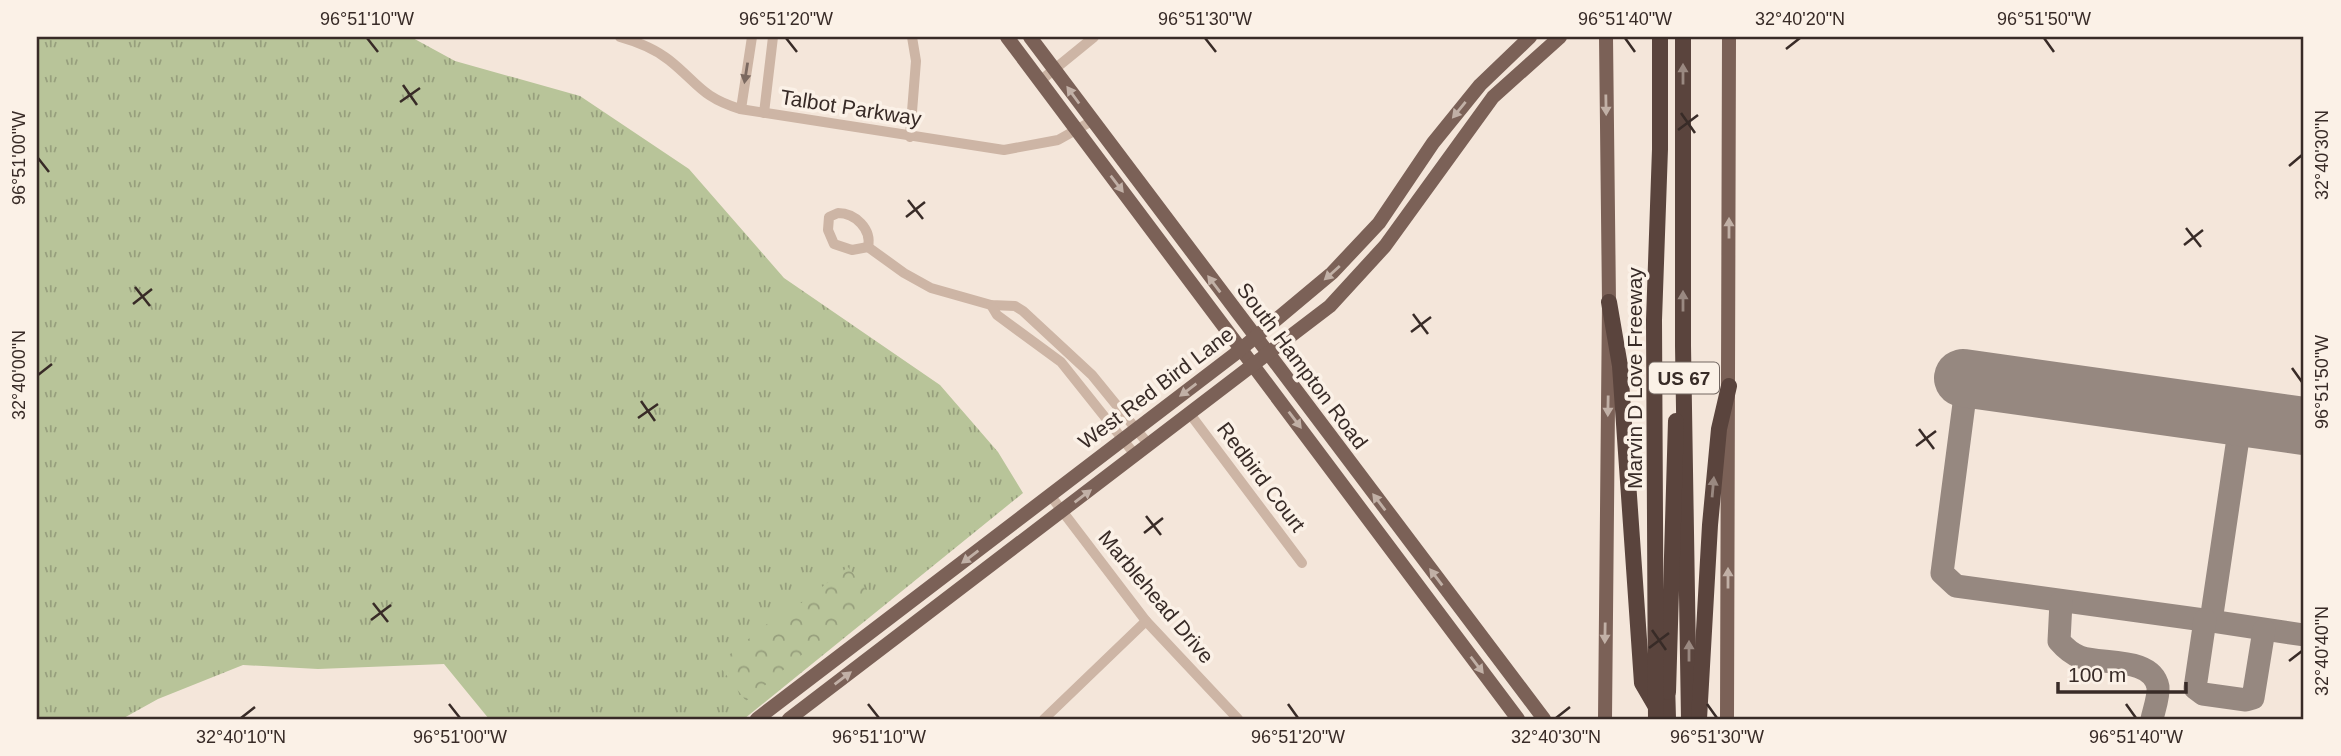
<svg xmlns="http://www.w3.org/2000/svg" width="2341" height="756" font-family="Arial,sans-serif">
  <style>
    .grass { fill: url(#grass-tufts) }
    .park { fill: url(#park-crowns) }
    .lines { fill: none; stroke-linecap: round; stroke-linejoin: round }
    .taxiway { stroke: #968880; stroke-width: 23 }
    .runway { stroke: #968880; stroke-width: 58 }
    .minor { stroke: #cdb5a5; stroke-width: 10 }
    .major { stroke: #7b6157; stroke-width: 14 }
    .highway { stroke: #5a443d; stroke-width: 16 }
    .oneway { fill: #7b6960 }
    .oneway2 { fill: #9a8981 }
    .oneway3 { fill: #c1b0a6 }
    .ticks { fill: none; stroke: #382b27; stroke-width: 2.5 }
    .labels { text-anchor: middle; stroke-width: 7; stroke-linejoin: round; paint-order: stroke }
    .shield { fill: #fbf1e7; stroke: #726661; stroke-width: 2 }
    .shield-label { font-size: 19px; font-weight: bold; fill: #382b27 }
    .street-label { font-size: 21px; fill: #382b27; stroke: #fbf1e7 }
    .neatline { fill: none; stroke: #382b27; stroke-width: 2.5 }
    .ticks-label { font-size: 18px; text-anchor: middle; fill: #382b27 }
  </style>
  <defs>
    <pattern id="grass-tufts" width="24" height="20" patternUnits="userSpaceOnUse" patternTransform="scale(1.75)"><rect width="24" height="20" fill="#b8c499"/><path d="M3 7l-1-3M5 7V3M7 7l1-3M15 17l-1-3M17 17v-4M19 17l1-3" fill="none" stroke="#979f7d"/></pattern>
    <pattern id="park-crowns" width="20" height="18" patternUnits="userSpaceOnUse" patternTransform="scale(1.75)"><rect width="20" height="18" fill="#b8c499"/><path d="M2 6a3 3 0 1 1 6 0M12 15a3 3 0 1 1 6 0" fill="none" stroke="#979f7d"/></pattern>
  </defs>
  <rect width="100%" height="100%" fill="#f4e6da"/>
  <polygon class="grass" points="37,37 411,37 455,61 580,96 689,169 784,278 940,385 998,452 1023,493 744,719 489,719 444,664 318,669 243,665 158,699 122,719 37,719"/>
  <polygon class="park" points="848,567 876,603 814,650 811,647 746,701 718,664 784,610 787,614"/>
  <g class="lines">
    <g class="taxiway">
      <polyline points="1976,379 1965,396 1942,573 1956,586 2211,621"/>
      <polyline points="2241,418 2211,621 2304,635"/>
      <path d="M2061,602L2059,641C2065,648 2072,654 2080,657C2101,665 2152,656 2158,687C2159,696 2154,710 2152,719"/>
      <polyline points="2205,620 2195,688 2203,694 2246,700 2253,698 2264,630"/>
    </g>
    <polyline class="runway" points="1963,378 2304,426"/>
    <g class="minor">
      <path d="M620,37C638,42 654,48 669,60C698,83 701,97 740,109L1004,150L1058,140L1092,121"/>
      <polyline points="1040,81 1094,37"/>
      <polyline points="741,109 752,37"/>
      <polyline points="764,113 773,37"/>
      <polyline points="910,137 916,61 912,37"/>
      <path d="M838,213C855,213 872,229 868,247L852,250L834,244L828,230L829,217Z"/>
      <polyline points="868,247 904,273 931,288 991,305 1015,306 1023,311 1092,375 1149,445"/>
      <polyline points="991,305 997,315 1061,362 1136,456"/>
      <polyline points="1190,414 1302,563"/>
      <polyline points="1050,495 1146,621 1238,719"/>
      <polyline points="1044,719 1146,621"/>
    </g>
    <g class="major">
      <polyline points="1007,37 1518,719"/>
      <polyline points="1030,37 1544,719"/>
      <polyline points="757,719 1235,354 1332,273 1379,223 1433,143 1480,85 1530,37"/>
      <polyline points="789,719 1330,306 1385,246 1493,97 1560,37"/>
      <polyline points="1605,719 1609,302 1606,37"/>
      <polyline points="1727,719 1729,37"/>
    </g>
    <g class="highway">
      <polyline points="1683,37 1683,346 1689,719"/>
      <polyline points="1609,302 1620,366 1642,683 1656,707"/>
      <polyline points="1667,682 1668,719"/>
      <polyline points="1668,692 1676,421"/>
      <polyline points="1656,719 1654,320 1660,149 1660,37"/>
      <polyline points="1699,719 1710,525 1719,429 1729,386"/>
    </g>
  </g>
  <defs><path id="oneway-solid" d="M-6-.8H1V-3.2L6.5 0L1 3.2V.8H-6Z" transform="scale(1.75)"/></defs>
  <use class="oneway" href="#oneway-solid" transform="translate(746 73) rotate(99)"/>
  <g class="oneway2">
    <use href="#oneway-solid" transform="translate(1683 74) rotate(-90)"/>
    <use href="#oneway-solid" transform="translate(1683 301) rotate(-90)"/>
    <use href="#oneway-solid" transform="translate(1713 487) rotate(-85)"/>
    <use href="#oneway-solid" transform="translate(1689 651) rotate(-90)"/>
  </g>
  <g class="oneway3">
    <use href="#oneway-solid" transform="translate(1073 95) rotate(-126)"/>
    <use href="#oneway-solid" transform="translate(1606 105) rotate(89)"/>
    <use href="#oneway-solid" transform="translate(1459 110) rotate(129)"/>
    <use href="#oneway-solid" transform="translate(1117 184) rotate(53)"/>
    <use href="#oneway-solid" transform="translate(1729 228) rotate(-90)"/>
    <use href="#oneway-solid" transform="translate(1332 273) rotate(138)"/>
    <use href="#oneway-solid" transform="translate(1214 284) rotate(-127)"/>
    <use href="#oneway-solid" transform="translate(1188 390) rotate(143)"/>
    <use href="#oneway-solid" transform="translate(1608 406) rotate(91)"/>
    <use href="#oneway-solid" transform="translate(1295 420) rotate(53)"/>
    <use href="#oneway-solid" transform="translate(1083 496) rotate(-37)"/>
    <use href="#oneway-solid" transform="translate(1379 502) rotate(-127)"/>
    <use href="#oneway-solid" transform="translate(970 557) rotate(143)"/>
    <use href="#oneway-solid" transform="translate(1436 577) rotate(-127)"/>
    <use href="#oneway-solid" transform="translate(1728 578) rotate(-90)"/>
    <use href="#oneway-solid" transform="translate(1605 633) rotate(91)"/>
    <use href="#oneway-solid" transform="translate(1477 665) rotate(53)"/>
    <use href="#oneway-solid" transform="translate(843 678) rotate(-37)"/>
  </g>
  <path class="ticks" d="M367,38L378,52M786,38L797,52M1205,38L1216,52M1625,38L1635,52M2044,38L2054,52M1786,49L1800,38M403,85L417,105M400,102L420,88M1681,113L1695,133M1678,130L1698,115M38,158L49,172M2289,166L2302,155M908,200L923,219M906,217L925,202M2186,228L2201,247M2184,245L2203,230M135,287L150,306M133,304L152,289M1413,314L1428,334M1411,332L1431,317M2292,368L2302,382M38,375L52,364M641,401L655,421M638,418L658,404M1919,429L1934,449M1916,446L1936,431M1146,516L1161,535M1144,533L1163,518M373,603L388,622M371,620L391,605M1652,630L1666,650M1649,648L1669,633M2289,661L2302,651M449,704L460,718M868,704L879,718M1288,704L1298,718M1707,704L1717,718M2126,704L2136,718M241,718L255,707M1556,718L1570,707"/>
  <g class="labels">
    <rect class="shield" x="1649" y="362.5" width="70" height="31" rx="5"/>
    <g class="shield-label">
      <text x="1684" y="385">US 67</text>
    </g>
    <g class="street-label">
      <text transform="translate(851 108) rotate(9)" y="7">Talbot Parkway</text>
      <text transform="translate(1302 366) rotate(53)" y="7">South Hampton Road</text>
      <text transform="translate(1635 378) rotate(-90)" y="7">Marvin D Love Freeway</text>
      <text transform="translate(1156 388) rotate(-37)" y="7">West Red Bird Lane</text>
      <text transform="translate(1261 477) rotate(53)" y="7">Redbird Court</text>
      <text transform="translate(1156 597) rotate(50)" y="7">Marblehead Drive</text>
    </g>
  </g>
  <rect width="2341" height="756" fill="none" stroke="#fbf1e7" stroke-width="77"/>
  <path d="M2058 682v10h128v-10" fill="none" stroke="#382b27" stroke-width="3.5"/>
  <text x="2068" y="682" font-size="21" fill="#382b27" stroke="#fbf1e7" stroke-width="5" paint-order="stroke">100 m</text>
  <rect x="38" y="38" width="2264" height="680" class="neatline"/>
  <g class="ticks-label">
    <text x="367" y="25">96°51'10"W</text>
    <text x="786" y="25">96°51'20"W</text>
    <text x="1205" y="25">96°51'30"W</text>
    <text x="1625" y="25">96°51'40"W</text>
    <text x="1800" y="25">32°40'20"N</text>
    <text x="2044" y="25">96°51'50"W</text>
    <text transform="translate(2322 155) rotate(-90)" y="6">32°40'30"N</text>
    <text transform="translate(19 158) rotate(-90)" y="6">96°51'00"W</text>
    <text transform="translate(19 375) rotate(-90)" y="6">32°40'00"N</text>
    <text transform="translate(2322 382) rotate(-90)" y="6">96°51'50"W</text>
    <text transform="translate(2322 651) rotate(-90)" y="6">32°40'40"N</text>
    <text x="241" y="743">32°40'10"N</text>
    <text x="460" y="743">96°51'00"W</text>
    <text x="879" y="743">96°51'10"W</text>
    <text x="1298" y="743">96°51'20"W</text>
    <text x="1556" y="743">32°40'30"N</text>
    <text x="1717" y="743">96°51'30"W</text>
    <text x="2136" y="743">96°51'40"W</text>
  </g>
</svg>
